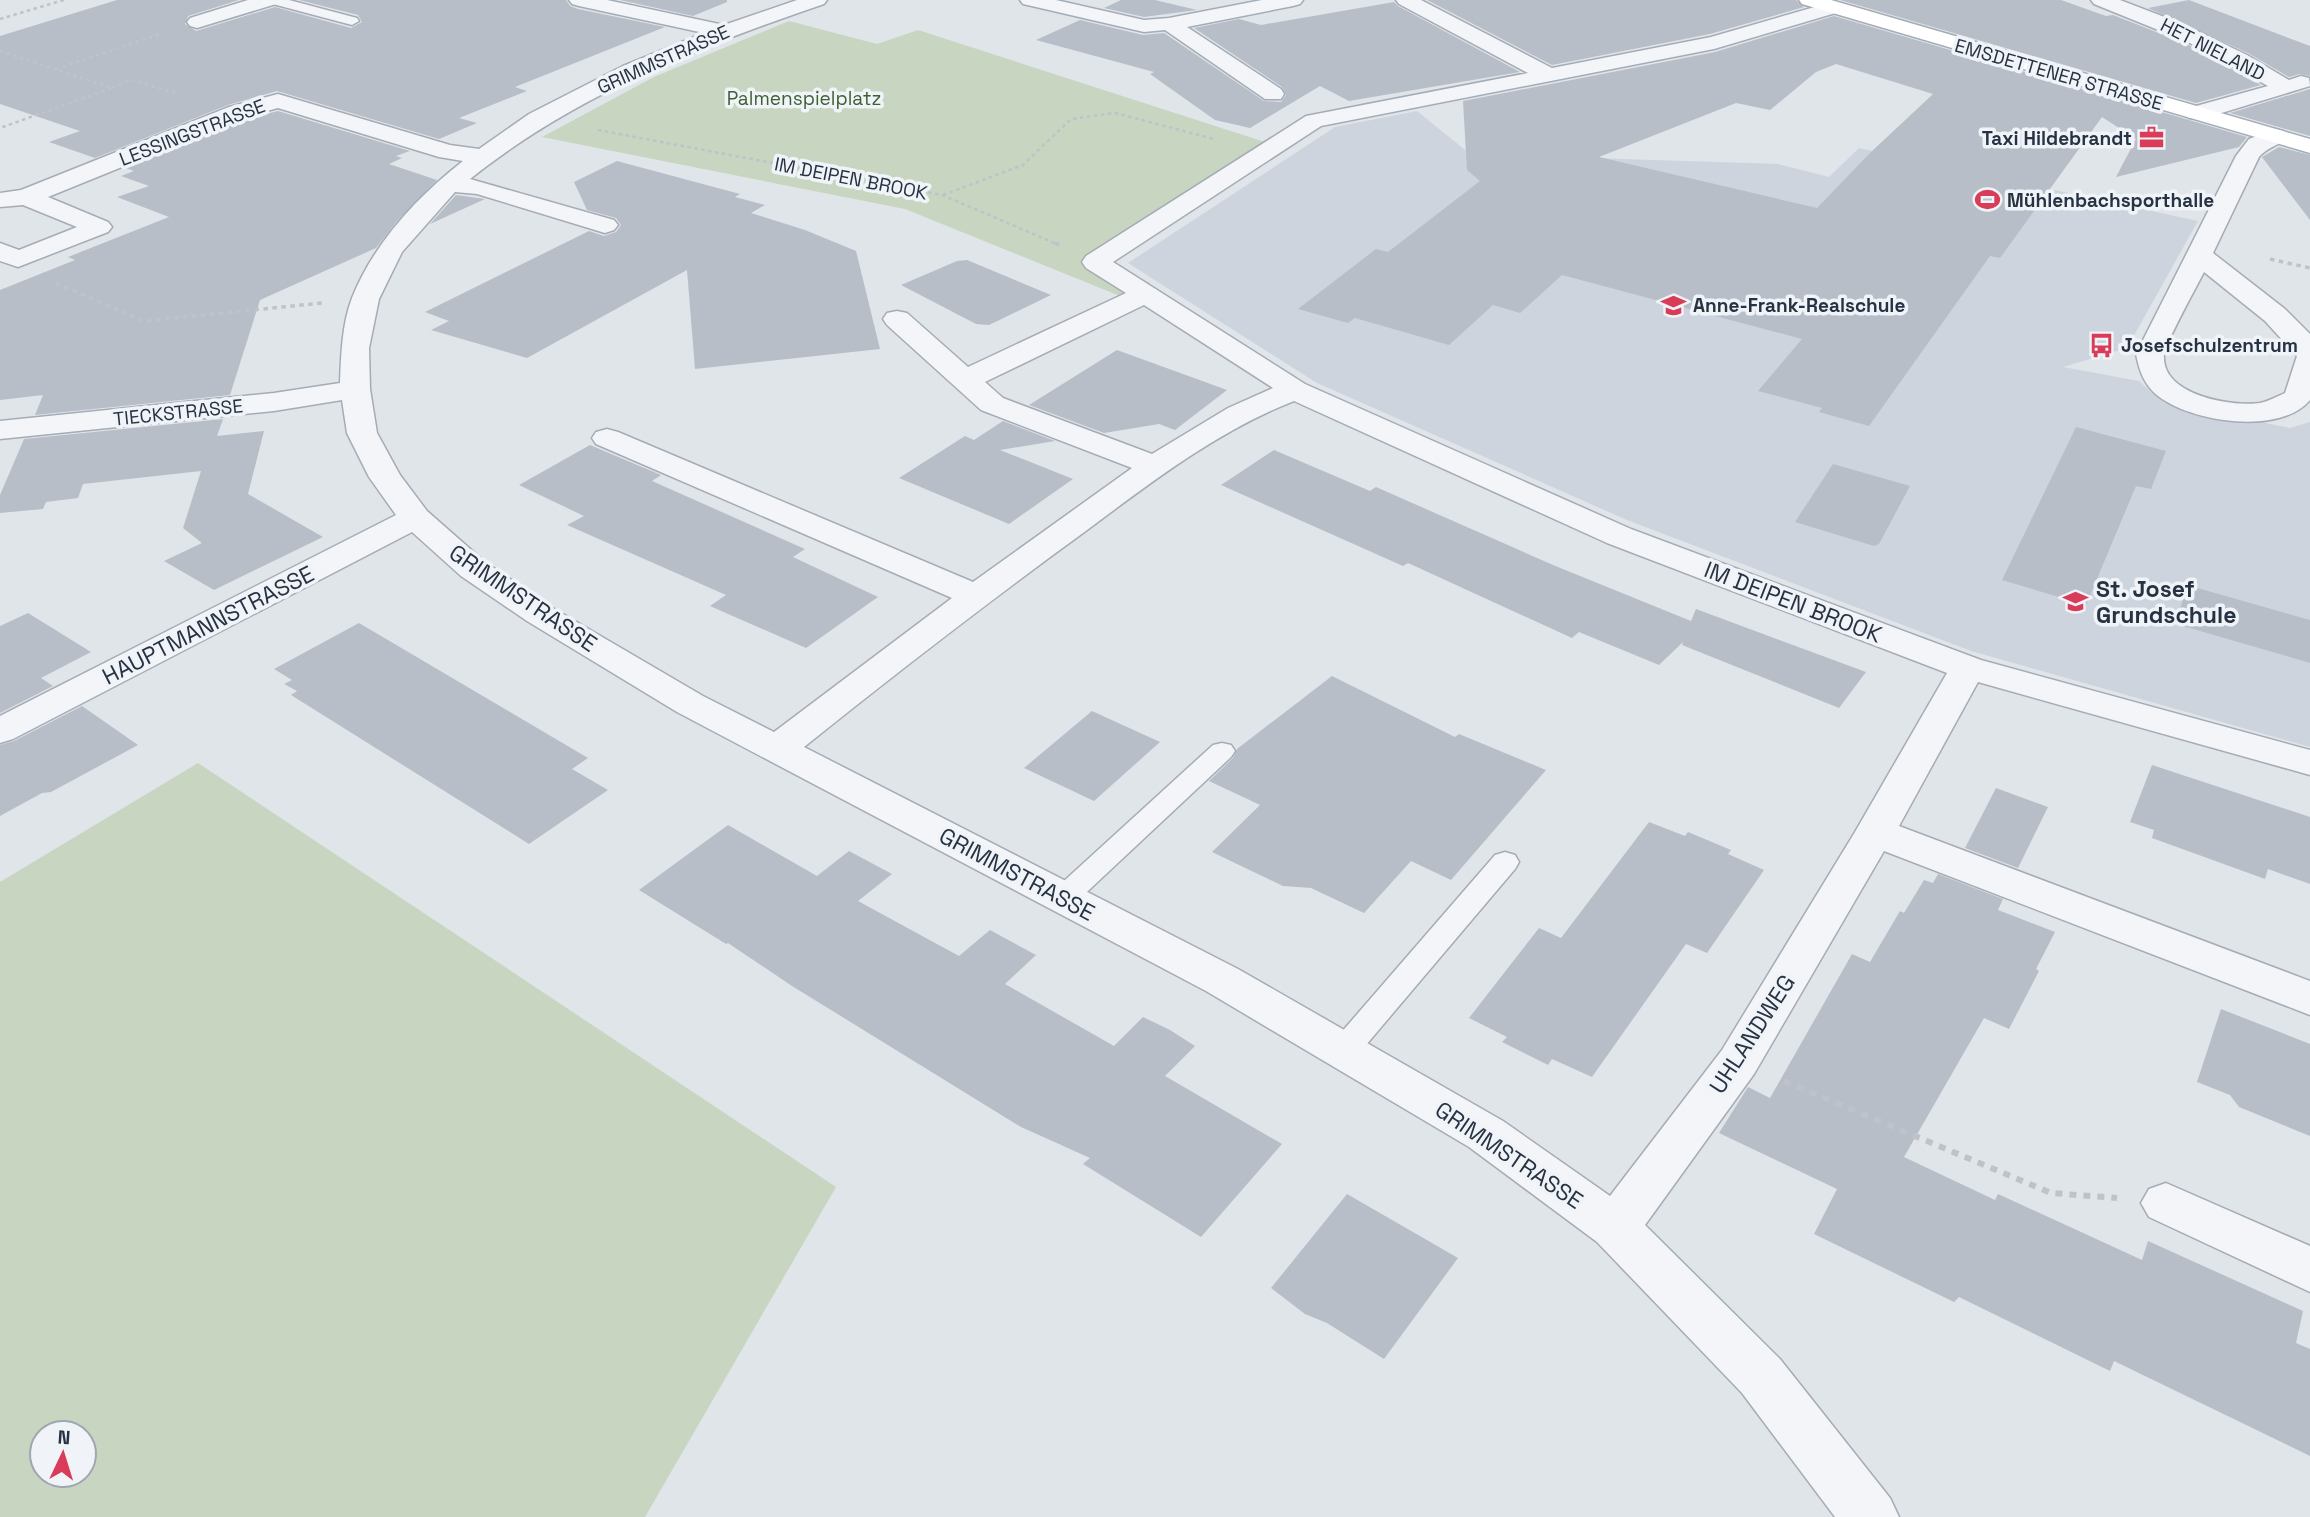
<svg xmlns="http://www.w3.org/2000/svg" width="2310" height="1517" font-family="'Space Grotesk',sans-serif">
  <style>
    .built { fill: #ced4dd }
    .green { fill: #c7d5c1; fill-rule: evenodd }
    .building { fill: #b7bec8; fill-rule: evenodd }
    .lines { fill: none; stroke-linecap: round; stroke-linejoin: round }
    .lane-casing { stroke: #a5acb5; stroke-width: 3 }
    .street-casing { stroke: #a5acb5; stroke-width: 3 }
    .secondary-casing { stroke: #a5acb5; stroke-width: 3 }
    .path-far2 { stroke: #bfc3c9; stroke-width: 2.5; stroke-dasharray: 3.5 3.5; stroke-linecap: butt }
    .path-far1 { stroke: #bfc3c9; stroke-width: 3.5; stroke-dasharray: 4.5 4.5; stroke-linecap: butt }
    .path { stroke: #bfc3c9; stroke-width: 6; stroke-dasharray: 7 7; stroke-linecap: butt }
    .lane { fill: #f4f5f8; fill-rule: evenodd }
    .street { fill: #f4f5f8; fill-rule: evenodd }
    .secondary { fill: #fff; fill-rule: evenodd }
    .labels { text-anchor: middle; stroke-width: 7; stroke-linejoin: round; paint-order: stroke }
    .far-street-label { font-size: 19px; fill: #273343; stroke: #f0f4f8 }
    .far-park-label { font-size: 19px; fill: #3d6034; stroke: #f0f4f8 }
    .far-poi-label { font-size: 19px; font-weight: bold; fill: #273343; stroke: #f0f4f8; text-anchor: start }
    .poi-label { font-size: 23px; font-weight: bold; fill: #273343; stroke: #f0f4f8; text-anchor: start }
    .street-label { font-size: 23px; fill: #273343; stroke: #f0f4f8 }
  </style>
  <rect width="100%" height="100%" fill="#e0e5ea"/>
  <polygon class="built" points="1417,111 1470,154 1778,164 1829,177 1859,148 2198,221 2127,348 2063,367 2139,381 2164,403 2290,428 2310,422 2310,747 1971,651 1627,520 1317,383 1128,263 1335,127"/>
  <g class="green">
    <polygon points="789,21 877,44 918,30 1268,143 1093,255 1150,283 1120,296 905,209 542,137 654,77"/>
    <path d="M198,763L836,1187L645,1517H0V882ZM42,1433H84V1475H42Z"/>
  </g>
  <g class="building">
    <polygon points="117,0 239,0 188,16 185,24 196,31 275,7 351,28 362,22 358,15 299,0 566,0 570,6 578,9 665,27 515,87 527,91 459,118 477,123 439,139 277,91 228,105 95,158 49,142 80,131 0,104 0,36"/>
    <polygon points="620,0 727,0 727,2 693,16"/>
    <polygon points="1121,0 1155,0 1197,10 1144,17 1104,8"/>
    <polygon points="1427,0 1796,0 1804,7 1710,34 1552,65"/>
    <polygon points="1840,0 2061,0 2106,16 2113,15 2187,44 2261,85 2196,103"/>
    <polygon points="2189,0 2310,46 2310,76 2300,74 2289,77 2248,53 2148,8"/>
    <polygon points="1394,2 1398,6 1520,72 1349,101 1320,86 1250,128 1215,120 1150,74 1154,72 1036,40 1080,20 1143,35 1164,33 1264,101 1281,102 1286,95 1282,87 1194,28 1239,19 1261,25"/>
    <path d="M1834,16L2247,137L2239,147L2116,177L2136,139L2102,117L2000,258L1990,256L1869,426L1819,412L1822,408L1758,391L1802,339L1562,275L1520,313L1493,305L1449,345L1355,318L1348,323L1298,309L1376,249L1388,252L1480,181L1467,170L1463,101L1715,52ZM1836,64L1933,94L1871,152L1817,208L1599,157L1736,103L1770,110L1816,72Z"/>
    <polygon points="2310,89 2310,136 2230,113"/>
    <polygon points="278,111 410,151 396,156 402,158 389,164 437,180 397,221 376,248 260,300 230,395 35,415 43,395 0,400 0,290 75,260 68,257 169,217 117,197 149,186 121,176 134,171 126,168 246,119"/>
    <polygon points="2279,147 2310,155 2310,220 2262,157"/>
    <polygon points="617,161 740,194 735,197 765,205 751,213 805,230 856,251 880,349 695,369 687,270 527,358 431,330 449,321 425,312 589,231 604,236 616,232 621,225 616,218 587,210 574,182"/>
    <polygon points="456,195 485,199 430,224"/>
    <polygon points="967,260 1051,295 989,325 976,324 901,285 957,261"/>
    <polygon points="1117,350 1227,390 1175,430 1159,424 1104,433 1029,405"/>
    <polygon points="223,419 217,436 264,431 248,494 323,537 214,590 164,561 202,543 183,528 201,471 83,484 78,498 46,502 43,509 0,513 0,495 24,439"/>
    <polygon points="1003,421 1055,441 1000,450 1073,479 1009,524 899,478 965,436 974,440"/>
    <polygon points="2076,427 2166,451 2151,489 2136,486 2086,605 2002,580"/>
    <polygon points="590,445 661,475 652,481 805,549 793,557 878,597 806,648 710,606 726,595 567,525 584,516 519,485"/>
    <polygon points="1274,450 1370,491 1376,487 1553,565 1691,621 1696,609 1866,672 1839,708 1682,645 1683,642 1659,665 1579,632 1572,638 1408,563 1403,566 1221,485"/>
    <polygon points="1833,464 1910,486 1879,544 1874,546 1795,522"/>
    <polygon points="2187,585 2310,620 2310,663 2176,624"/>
    <polygon points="28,613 91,652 41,678 53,686 0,713 0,626"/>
    <polygon points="359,623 588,758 572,769 608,790 529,844 291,695 297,691 284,684 292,680 274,669"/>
    <polygon points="1332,676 1455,737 1459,734 1546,770 1451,880 1411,861 1364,913 1311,888 1283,886 1212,852 1260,805 1209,781 1233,758 1237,749"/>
    <polygon points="82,706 138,745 51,792 42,793 0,816 0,745 14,741"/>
    <polygon points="1092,711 1160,742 1094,801 1024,768"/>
    <polygon points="2152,765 2310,817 2310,884 2268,869 2265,879 2152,838 2154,830 2130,822"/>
    <polygon points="1996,788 2048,807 2018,868 1965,848"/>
    <polygon points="1649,822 1685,836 1688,832 1731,850 1728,854 1764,870 1707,953 1686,944 1592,1077 1552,1059 1548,1065 1502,1042 1507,1037 1469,1018 1539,928 1561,938"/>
    <polygon points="728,825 817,876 849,851 892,874 858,901 959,956 990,930 1036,955 1005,984 1114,1046 1143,1017 1170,1030 1195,1046 1165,1076 1282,1144 1201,1237 1083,1164 1090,1158 1021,1127 792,986 728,943 726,944 639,890"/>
    <polygon points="1938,874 2003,899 1998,910 2055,932 2036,969 2039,971 2009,1029 1984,1018 1904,1157 1995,1200 1998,1194 2142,1260 2148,1241 2303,1311 2296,1343 2310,1349 2310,1456 2114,1361 2110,1371 1959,1297 1954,1302 1814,1234 1837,1189 1719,1133 1748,1087 1770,1098 1852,954 1870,962 1900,911 1904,913 1924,880 1933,883"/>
    <polygon points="2221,1009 2310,1044 2310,1136 2239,1107 2230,1095 2197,1082"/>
    <polygon points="1347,1194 1458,1258 1384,1359 1327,1323 1305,1314 1271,1288"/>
  </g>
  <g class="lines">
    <defs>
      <g id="lane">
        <polygon points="267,0 289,0 357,18 359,21 352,25 269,3"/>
        <polygon points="1222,743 1231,745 1235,751 1231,757 1073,905 1063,908 1053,905 1049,898 1053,891 1213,745"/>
        <polygon points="1505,852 1515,855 1519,862 1515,869 1355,1058 1344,1062 1333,1058 1328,1050 1333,1042 1495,855"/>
      </g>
      <g id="street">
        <polygon points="248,0 279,0 276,4 197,28 190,26 187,22 190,18"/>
        <path d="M569,0H607L724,25L797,0H827L824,4C698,47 575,95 470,179L614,220L618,225L614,230L605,233L477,194L455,192L402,252L379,299L369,348L370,389L377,433L400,475L427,511L485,562L551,607L703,696L774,732L952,598L596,444L592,438L596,432L607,429L618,432L973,582L1132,468L981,410L887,325L883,319L887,313L897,311L907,313L968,367L1126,293L1086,268L1082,262L1086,256L1306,116L1528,73L1399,4L1396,0H1421L1552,68L1711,37L1825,4H1839L1842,8L1839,12L1714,49L1321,126L1113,262L1305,384L1631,529L1981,660L2310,750V775L1978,682L1899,826L2310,981V1015L1884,851L1754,1074L1645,1225L1780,1359L1890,1498L1899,1517H1835L1742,1393L1597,1242L1469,1147L1206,991L677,712L527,621L461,576L412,532L13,739L0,743V716L396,515L369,477L347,433L342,400L274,411L0,439V421L274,393L340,383C341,355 342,324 352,298C374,243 417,197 463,161L439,157L278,108L245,117L48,197L108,222L112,227L108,232L18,267L0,261V243L19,250L77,227L23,205L0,207V193L21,190L229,107L278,94L450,145L479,149L529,114L623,66L704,33L579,6L572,4ZM1144,305L1273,388L1228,408L1152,454L1003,398L985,382ZM1294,401L1607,543L1947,673L1855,832L1722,1050L1610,1196L1503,1121L1238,969L804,747C895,674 988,602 1083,533C1149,484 1217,431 1294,401Z"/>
        <polygon points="1020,0 1056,0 1144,20 1169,18 1262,0 1303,0 1300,4 1293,6 1187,27 1281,89 1284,94 1281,99 1265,99 1165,30 1144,32 1023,4"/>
        <polygon points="2091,0 2120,0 2180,23 2247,55 2289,80 2301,76 2309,78 2310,86 2205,118 2189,118 2186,113 2189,108 2268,86 2188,42 2094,4"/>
        <path d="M2275,129L2283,131L2287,136C2280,146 2267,147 2259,157L2213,253L2285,309L2310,334V400C2280,436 2191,422 2158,396C2144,385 2139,370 2136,354L2236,156L2249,139ZM2204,272L2265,321L2297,356L2285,393C2276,397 2269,401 2260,403C2231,407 2161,395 2164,355C2165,343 2197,286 2204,272Z"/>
        <polygon points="2166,1183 2310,1246 2310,1292 2149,1217 2141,1203 2149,1189"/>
      </g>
      <polygon id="secondary" points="1799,0 1831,0 2310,139 2310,153 1802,4"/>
    </defs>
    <use href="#lane" class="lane-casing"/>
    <use href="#street" class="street-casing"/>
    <use href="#secondary" class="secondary-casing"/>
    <g class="path-far2">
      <polyline points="0,19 64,0"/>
      <polyline points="0,51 112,88 0,128"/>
      <polyline points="56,69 163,33"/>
      <polyline points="112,88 131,80 179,94"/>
      <polyline points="598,130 942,195 1059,245"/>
      <polyline points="943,195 1023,165 1071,119 1115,113 1214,139"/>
    </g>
    <g class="path-far1">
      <polyline points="1055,243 1059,245"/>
      <polyline points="2270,259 2310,268"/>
      <polyline points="56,283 143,321 322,303"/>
    </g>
    <polyline class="path" points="1784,1081 2051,1193 2117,1198"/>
    <use href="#lane" class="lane"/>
    <use href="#street" class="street"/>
    <use href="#secondary" class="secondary"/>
  </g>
  <defs>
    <symbol id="office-bare" viewBox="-9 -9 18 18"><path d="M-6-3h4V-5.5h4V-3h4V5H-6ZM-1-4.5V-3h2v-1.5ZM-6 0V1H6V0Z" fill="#d93c59" stroke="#f0f4f8" stroke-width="2.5" paint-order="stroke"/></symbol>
    <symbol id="stadium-bare" viewBox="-9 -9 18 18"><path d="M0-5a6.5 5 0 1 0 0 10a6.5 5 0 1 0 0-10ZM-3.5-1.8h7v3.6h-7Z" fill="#d93c59" stroke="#f0f4f8" stroke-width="2.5" paint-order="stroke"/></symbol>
    <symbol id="school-bare" viewBox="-9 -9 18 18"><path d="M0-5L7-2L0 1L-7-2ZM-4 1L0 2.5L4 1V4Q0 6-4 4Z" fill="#d93c59" stroke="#f0f4f8" stroke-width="2.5" paint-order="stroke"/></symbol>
    <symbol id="bus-bare" viewBox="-9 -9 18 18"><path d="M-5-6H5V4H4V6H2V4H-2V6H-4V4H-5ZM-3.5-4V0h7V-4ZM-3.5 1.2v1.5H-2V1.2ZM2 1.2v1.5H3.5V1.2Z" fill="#d93c59" stroke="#f0f4f8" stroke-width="2.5" paint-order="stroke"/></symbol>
  </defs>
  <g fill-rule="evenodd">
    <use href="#office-bare" x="2134" y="120" width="35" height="35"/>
    <use href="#stadium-bare" x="1970" y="182" width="35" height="35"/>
    <use href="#school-bare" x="1656" y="288" width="35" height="35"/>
    <use href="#bus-bare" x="2084" y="328" width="35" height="35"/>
    <use href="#school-bare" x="2058" y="584" width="35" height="35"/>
  </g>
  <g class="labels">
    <g class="far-street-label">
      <text transform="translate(2213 49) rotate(27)" y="7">HET NIELAND</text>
      <text transform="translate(663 59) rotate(-24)" y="7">GRIMMSTRASSE</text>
      <text transform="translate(2059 74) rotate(16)" y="7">EMSDETTENER STRASSE</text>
      <text transform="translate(192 132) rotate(-21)" y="7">LESSINGSTRASSE</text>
      <text transform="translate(851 178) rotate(11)" y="7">IM DEIPEN BROOK</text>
      <text transform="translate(178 412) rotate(-6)" y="7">TIECKSTRASSE</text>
    </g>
    <g class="far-park-label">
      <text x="804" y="105">Palmenspielplatz</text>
    </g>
    <g class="far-poi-label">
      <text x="2132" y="145" text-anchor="end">Taxi Hildebrandt</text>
      <text x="2007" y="207">Mühlenbachsporthalle</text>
      <text x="1693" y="312">Anne-Frank-Realschule</text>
      <text x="2121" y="352">Josefschulzentrum</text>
    </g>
    <g class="poi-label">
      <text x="2096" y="597">St. Josef<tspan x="2096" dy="26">Grundschule</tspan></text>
    </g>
    <g class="street-label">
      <text transform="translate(523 598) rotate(34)" y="8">GRIMMSTRASSE</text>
      <text transform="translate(1793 602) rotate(21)" y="8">IM DEIPEN BROOK</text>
      <text transform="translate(208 625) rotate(-27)" y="8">HAUPTMANNSTRASSE</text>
      <text transform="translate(1017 874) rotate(28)" y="8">GRIMMSTRASSE</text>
      <text transform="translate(1752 1034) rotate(-57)" y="8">UHLANDWEG</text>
      <text transform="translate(1509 1155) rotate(34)" y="8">GRIMMSTRASSE</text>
    </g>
  </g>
  <g transform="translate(63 1454) rotate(4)"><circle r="33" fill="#f0f4f8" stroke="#a0a7b0" stroke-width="2"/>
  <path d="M0-5L12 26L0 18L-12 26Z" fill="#d93c59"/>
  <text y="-10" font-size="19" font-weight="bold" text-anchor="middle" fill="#273343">N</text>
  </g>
</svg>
